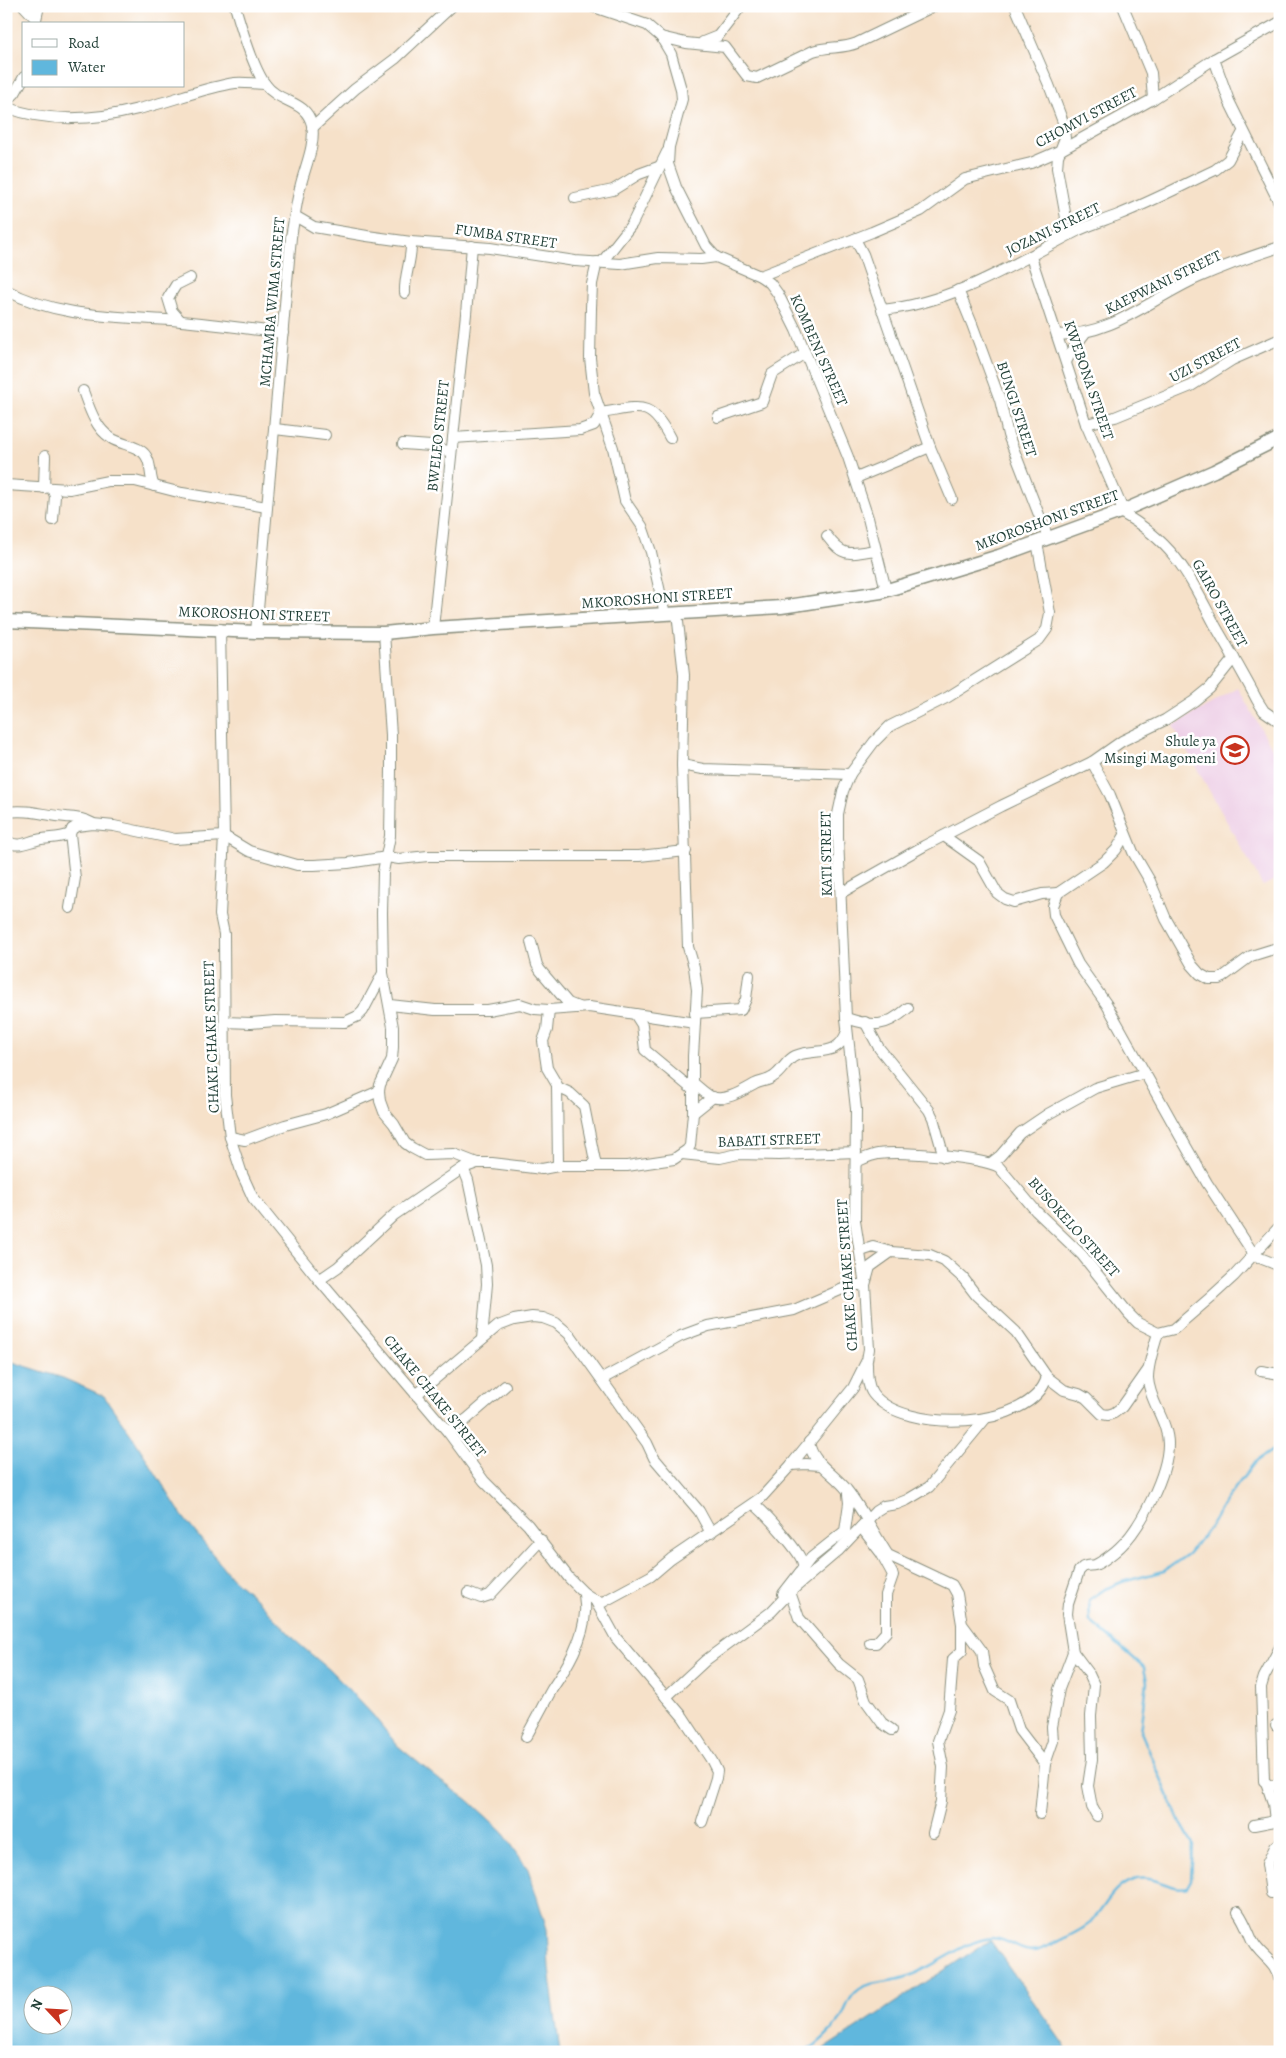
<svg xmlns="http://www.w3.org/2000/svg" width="1286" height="2058" font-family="Alegreya,serif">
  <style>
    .built { fill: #eed0e7 }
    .water { fill: #60b7dd; stroke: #407a88; fill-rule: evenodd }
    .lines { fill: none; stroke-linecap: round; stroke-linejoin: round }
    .stream { stroke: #60b7dd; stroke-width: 2.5 }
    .minor-casing { stroke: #8a8f7e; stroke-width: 12 }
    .tertiary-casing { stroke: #8a8f7e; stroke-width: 15 }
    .minor { stroke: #fff; stroke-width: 10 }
    .tertiary { stroke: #fff; stroke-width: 12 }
    .labels { text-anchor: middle; stroke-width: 5; stroke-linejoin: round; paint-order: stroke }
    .street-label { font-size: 15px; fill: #1f3d34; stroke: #fff }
    .poi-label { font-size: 15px; fill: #1f3d34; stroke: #fff; text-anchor: end }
  </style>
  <rect width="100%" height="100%" fill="#fff"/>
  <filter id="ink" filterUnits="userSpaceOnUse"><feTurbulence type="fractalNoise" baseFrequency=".02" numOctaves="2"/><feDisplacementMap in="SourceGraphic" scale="10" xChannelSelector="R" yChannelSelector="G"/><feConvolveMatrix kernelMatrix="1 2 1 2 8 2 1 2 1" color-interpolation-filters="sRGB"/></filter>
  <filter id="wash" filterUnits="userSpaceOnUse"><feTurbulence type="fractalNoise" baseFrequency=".0096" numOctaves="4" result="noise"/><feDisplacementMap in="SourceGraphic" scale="20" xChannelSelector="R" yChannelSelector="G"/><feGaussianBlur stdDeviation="1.12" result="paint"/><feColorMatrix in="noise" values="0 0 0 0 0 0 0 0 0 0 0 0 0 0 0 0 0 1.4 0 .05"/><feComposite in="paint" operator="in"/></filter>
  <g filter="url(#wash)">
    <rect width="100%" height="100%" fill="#f6e1c9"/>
    <polygon class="built" points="1238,688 1280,762 1280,877 1263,886 1173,726"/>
    <g class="water">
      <path d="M6,1360L63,1378L104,1396L134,1439L183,1517L231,1577L261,1603L299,1644L330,1670L372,1714L398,1746L442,1782L467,1799L502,1831L528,1869L547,1929L549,1969L560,2052H6ZM32,1996H62V2026H32Z"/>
      <polygon points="990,1940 1069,2052 820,2052"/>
    </g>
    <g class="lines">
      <path class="stream" d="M805,2052C817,2045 831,2032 839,2021C845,2013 848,1998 856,1992C869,1980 890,1983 906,1977C934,1968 963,1941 991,1938C1009,1937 1022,1957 1041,1949C1051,1945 1085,1929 1091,1922C1105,1908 1112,1887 1133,1880C1154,1873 1171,1892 1187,1887L1191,1880L1193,1844L1178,1818L1141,1732L1147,1682L1144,1667L1090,1621L1089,1600L1105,1589L1122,1582L1164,1571L1188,1554L1210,1527L1229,1496L1255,1462L1280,1445"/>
    </g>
  </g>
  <g filter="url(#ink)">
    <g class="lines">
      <defs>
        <g id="minor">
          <polyline points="24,6 36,19"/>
          <path d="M235,6C241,27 253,67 265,84C279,104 306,99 312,125C316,145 304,169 300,188C296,204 294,221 291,237L256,632"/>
          <polyline points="591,6 647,25 661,37 671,54 681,89 682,99 669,147 668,164 676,187 706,246 716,257 760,276 770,283 778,294 796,330 848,457 868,518 886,590"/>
          <polyline points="1015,6 1049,85 1063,122 1065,138 1058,156 1057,168 1066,218 1056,242"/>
          <polyline points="1123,6 1151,73 1153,99"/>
          <polyline points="35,24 39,6"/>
          <path d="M661,37L686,43L725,47L747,76L757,78L813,51C828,46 843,49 857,43L934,6"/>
          <polyline points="703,42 718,36 741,6"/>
          <polyline points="1214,59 1229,101 1280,204"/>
          <polyline points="6,102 15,93 24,77"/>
          <path d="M6,107C47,123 96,120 138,109C170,102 202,88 235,83C244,82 255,84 265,84"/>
          <polyline points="312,128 355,89 395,59 452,6"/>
          <polyline points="575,198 613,190 639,174 661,166"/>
          <polyline points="295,216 314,227 367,236 411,242 490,248 575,261 620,264 658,258 701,259 716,257"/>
          <polyline points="855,239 863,254 930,447 952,499"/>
          <polyline points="1031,257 1086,424 1123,510"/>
          <polyline points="597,262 592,284 591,308 590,358 594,393 613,448 625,501 642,526 651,552 665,614"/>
          <polyline points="602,262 632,224 667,152"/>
          <polyline points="760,276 872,232 921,211 965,179 1031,163 1061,150 1153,99 1214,59 1280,22"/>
          <path d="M6,290C59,319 122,316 181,321C215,324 249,329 283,333"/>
          <polyline points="958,290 972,324 1000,400 1008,435 1048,538"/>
          <path d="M405,293C404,275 412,260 411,242"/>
          <path d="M882,310C954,303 1017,262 1079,230C1092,224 1105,220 1118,215C1151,202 1183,185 1215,170L1228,160L1243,132"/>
          <polyline points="181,321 172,311 168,298 176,285 190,278"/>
          <path d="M1057,335C1113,335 1149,300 1197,278C1224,266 1252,256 1280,247"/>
          <polyline points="1066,362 1072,350 1085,333"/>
          <path d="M83,391C89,407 95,428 111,438C121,445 139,445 146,456C152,465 149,476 154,486"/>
          <polyline points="718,417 762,402 772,374 805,353"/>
          <polyline points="1086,424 1115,417 1191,386 1232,360 1280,339"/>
          <polyline points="275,429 325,435"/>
          <path d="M453,438L580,430L594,425L601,413C640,407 650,399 670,438"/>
          <polyline points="403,444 431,446 451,452"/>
          <polyline points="856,478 930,447"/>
          <polyline points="6,485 69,489 108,481 135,481 182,493 267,507"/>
          <polyline points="44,488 45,456"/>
          <polyline points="52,489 55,496 53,520"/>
          <path d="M1120,512C1175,543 1188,574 1216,627C1230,651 1244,675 1257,700L1264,711L1280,722"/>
          <path d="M827,536C843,558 850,554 875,550"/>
          <polyline points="433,628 466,314 472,246"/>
          <polyline points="220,629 224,836 220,915 224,934 225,1095 230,1137 242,1174 253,1198 319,1280 448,1432 484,1481 528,1525 569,1578 584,1593 595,1600 603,1602 651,1576 671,1559 762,1497 791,1465 853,1388 867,1360 869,1349 865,1285 855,1221 856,1109 846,1018 838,838 838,814 843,791 850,774 874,742 890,726 948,697 1039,640 1047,629 1050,613 1037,542"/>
          <polyline points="384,633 391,735 391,770 390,836 383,872 382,913 383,973 393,1027 393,1047 392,1059 380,1085 379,1091 380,1101 384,1112 394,1124 405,1143 412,1148 425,1155 454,1154 477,1163"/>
          <polyline points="1092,762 1110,795 1133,852 1150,881 1166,919 1192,965 1200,974 1209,979 1220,979 1251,956 1280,947"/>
          <polyline points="682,765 703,769 850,774"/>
          <path d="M6,812C30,809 43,815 66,817C76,818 83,818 92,823"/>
          <polyline points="1125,835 1116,850 1104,862 1058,893 1053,906 1054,915 1078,964 1107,1005 1180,1136 1207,1183 1253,1253 1260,1258 1280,1266"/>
          <polyline points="944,836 979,861 997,893 1005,899 1014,902 1042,894 1058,893"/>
          <path d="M9,842C18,848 27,842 37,840C48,837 58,839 70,834"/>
          <polyline points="841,893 924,846 1001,806 1092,762 1122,741 1165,720 1194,701 1210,688 1234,658"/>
          <polyline points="70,908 75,878 70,834 72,829 77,826 93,824 114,826 175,839 224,836 249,851 297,865 314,865 348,863 387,857 399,859 428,856 639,856 686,851"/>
          <polyline points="531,942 537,965 540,970 568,1003 578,1007"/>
          <polyline points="390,1005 435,1010 488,1010 520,1004 535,1009 549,1010 589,1007 695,1023"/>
          <polyline points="549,1010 547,1030 543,1041 547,1068 557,1085 558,1166"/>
          <polyline points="695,1013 741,1010 746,999 749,975"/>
          <polyline points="635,1014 642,1025 645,1050 693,1090"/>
          <path d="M846,1018C874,1027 885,1028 908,1008"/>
          <polyline points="225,1022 251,1023 275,1021 345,1022 358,1016 363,1011 383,973"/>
          <polyline points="865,1022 879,1048 929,1110 933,1118 944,1157"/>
          <path d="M693,1083C699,1087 705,1094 712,1097C726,1102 744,1090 755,1084C761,1081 768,1081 773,1077C782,1072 786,1060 795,1056C815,1047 838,1059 847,1031"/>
          <polyline points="557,1087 570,1093 584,1106 596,1166"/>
          <polyline points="693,1113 713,1097"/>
          <polyline points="230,1137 245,1140 285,1125 326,1114 379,1091"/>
          <polyline points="682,1154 720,1158 738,1154 779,1155 856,1152"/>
          <path d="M856,1162C863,1159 871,1155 878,1154C902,1151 979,1157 999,1167L1036,1211L1082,1255L1129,1314L1138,1323L1158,1333L1174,1329L1211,1297L1234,1276L1280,1226"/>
          <polyline points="991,1163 1000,1156 1020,1133 1048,1114 1095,1088 1145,1073"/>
          <polyline points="463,1168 468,1180 486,1265 487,1284 482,1339"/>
          <polyline points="861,1251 873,1247 891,1252 930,1255 944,1261 963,1278 976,1295 1016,1332 1047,1377 1064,1390 1079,1394 1086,1398 1102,1414 1108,1415 1114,1413 1122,1407 1148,1370"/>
          <polyline points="319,1280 338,1267 394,1215 463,1168 477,1163 492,1163 542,1169 558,1166 627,1166 674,1159 687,1150 690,1146 693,1113 693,1056 697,990 694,967 688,947 682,765 684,675 677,613"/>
          <path d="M867,1364C867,1373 867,1386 873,1394C904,1434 1032,1430 1047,1377"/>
          <polyline points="1261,1371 1280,1374"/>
          <polyline points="602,1379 681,1336 708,1326 794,1310 852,1285 865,1285 870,1267 891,1252"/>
          <polyline points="416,1395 498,1326 514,1320 532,1317 543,1318 556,1323 569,1334 647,1443 654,1458 699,1511 711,1533"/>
          <polyline points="448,1432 467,1419 505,1386"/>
          <path d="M809,1442C812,1464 835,1474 847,1490C863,1510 874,1534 888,1555L952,1585L957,1594L962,1624L982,1651L984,1666L995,1691L1009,1700L1019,1730L1045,1764L1040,1814"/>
          <polyline points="791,1465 806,1464 821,1465"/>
          <path d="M754,1504C764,1512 803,1554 803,1565"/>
          <polyline points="861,1527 881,1553 893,1575 886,1595 886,1632 876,1643 870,1643"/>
          <polyline points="790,1592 799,1618 839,1664 858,1679 866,1701 882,1723 892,1730"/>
          <polyline points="468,1593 481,1598 490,1595 541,1540"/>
          <polyline points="783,1594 811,1558 845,1531 849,1503 848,1494"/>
          <polyline points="595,1600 616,1638 683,1717 712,1761 717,1771 716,1778 702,1822"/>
          <polyline points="1280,1647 1264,1677 1261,1687 1264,1781 1270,1786 1280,1784"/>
          <polyline points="666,1697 706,1660 771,1612 790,1592 838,1551 876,1511 884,1506 897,1504 907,1500 929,1487 986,1418"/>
          <polyline points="1276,1725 1280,1725"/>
          <path d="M526,1737C535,1721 543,1705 552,1689C567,1667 584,1639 585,1612C586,1606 584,1599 584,1593"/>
          <polyline points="1045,1764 1053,1741 1052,1727 1059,1689 1073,1652"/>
          <polyline points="1267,1785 1273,1803 1275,1821"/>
          <path d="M1097,1816L1092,1807L1088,1786L1092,1759L1091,1716L1094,1685L1088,1672L1073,1652L1067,1614L1068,1604L1079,1571L1083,1567C1087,1565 1091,1566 1095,1565C1102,1562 1114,1553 1120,1547C1141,1528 1168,1473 1168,1444C1168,1421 1149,1401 1148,1378C1148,1363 1154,1347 1158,1333"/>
          <polyline points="1254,1825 1280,1820"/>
          <polyline points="933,1833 941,1801 943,1767 938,1741 949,1710 953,1659 962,1651 962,1625"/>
          <polyline points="1271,1893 1267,1864 1275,1847 1280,1843"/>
          <path d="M1238,1912C1245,1922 1247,1929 1252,1940C1260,1957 1276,1959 1280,1982"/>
        </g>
        <polyline id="tertiary" points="6,621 256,632 384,633 433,628 781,607 881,592 999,556 1120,512 1214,471 1280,438"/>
      </defs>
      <use href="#minor" class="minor-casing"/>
      <use href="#tertiary" class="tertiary-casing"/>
      <use href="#minor" class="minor"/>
      <use href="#tertiary" class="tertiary"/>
    </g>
  </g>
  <defs>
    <symbol id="school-ring" viewBox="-11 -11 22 22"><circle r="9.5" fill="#fff" stroke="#c8321e" stroke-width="1.5"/><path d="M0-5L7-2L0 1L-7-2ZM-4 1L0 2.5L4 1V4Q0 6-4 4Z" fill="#c8321e"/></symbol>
  </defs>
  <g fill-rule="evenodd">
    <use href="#school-ring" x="1219" y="734" width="32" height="32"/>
  </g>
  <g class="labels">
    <g class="street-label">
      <text transform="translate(1086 117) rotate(-28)" y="5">CHOMVI STREET</text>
      <text transform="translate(1053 229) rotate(-26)" y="5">JOZANI STREET</text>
      <text transform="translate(506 236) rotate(8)" y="5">FUMBA STREET</text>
      <text transform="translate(1163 282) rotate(-26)" y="5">KAEPWANI STREET</text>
      <text transform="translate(272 302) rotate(-85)" y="5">MCHAMBA WIMA STREET</text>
      <text transform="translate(819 350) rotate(66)" y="5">KOMBENI STREET</text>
      <text transform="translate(1205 360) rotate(-28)" y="5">UZI STREET</text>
      <text transform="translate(1089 380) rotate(71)" y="5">KWEBONA STREET</text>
      <text transform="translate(1017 409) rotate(72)" y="5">BUNGI STREET</text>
      <text transform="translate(438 436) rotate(-84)" y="5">BWELEO STREET</text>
      <text transform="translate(1047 520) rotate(-20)" y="5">MKOROSHONI STREET</text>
      <text transform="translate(657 598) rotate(-4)" y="5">MKOROSHONI STREET</text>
      <text transform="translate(1220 603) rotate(61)" y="5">GAIRO STREET</text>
      <text transform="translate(254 614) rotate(2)" y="5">MKOROSHONI STREET</text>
      <text transform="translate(826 854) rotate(-91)" y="5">KATI STREET</text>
      <text transform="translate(211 1037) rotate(-92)" y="5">CHAKE CHAKE STREET</text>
      <text transform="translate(769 1140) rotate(-2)" y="5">BABATI STREET</text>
      <text transform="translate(1074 1227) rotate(48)" y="5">BUSOKELO STREET</text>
      <text transform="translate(847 1275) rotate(-94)" y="5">CHAKE CHAKE STREET</text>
      <text transform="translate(435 1396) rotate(51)" y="5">CHAKE CHAKE STREET</text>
    </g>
    <g class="poi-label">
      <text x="1216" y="746">Shule ya<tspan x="1216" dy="17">Msingi Magomeni</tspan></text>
    </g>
  </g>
  <rect width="1286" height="2058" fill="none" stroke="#fff" stroke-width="25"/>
  <rect x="22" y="22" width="162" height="65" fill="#ffffff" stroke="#a5b1ae"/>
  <rect x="32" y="39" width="25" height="8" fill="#ffffff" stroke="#a5b1ae"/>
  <text x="68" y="48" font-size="15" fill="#1f3d34">Road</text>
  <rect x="32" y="60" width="25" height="15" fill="#60b7dd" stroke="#a5b1ae"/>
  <text x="68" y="72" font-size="15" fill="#1f3d34">Water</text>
  <g transform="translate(48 2010) rotate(295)"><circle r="24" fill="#ffffff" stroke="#a5b1ae"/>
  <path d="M0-4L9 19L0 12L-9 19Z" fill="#c8321e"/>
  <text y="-8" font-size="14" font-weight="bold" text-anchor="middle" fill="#1f3d34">N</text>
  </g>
</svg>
